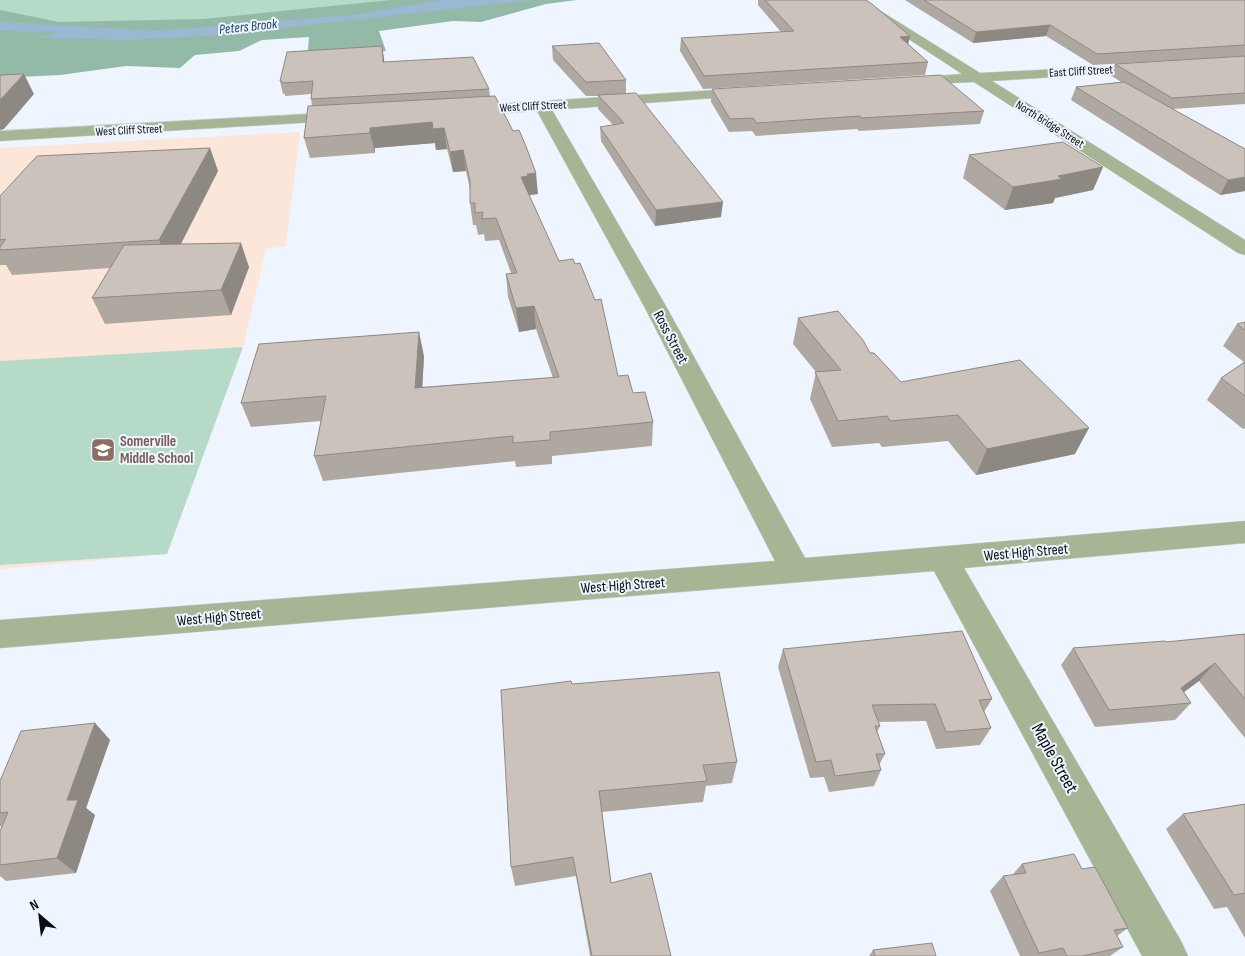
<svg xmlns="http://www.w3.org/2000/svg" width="1245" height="956" font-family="'Sofia Sans Condensed',sans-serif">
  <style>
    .education { fill: #fce6d9 }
    .green { fill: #b6dac8 }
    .forest { fill: #93baa7 }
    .water { fill: #9bb7d2 }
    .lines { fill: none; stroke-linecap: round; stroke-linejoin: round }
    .minor-casing { stroke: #cad0d8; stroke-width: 1 }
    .minor { fill: #a6b694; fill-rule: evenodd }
    .wall { fill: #afa8a1 }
    .shaded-wall { fill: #8e8883 }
    .building { fill: #cbc3bb; stroke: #8e8883 }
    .labels { text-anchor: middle; stroke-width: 4; stroke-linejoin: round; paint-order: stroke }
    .far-street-label { font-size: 12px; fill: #0a0c0e; stroke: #eff5ff }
    .far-water-label { font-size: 14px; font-style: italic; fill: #153f65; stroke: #eff5ff }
    .street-label { font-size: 15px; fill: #0a0c0e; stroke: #eff5ff }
    .education-label { font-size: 15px; font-weight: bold; fill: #785e54; stroke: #eff5ff; text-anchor: start }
    .near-street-label { font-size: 18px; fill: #0a0c0e; stroke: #eff5ff }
  </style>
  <rect width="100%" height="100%" fill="#eff5ff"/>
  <polygon class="education" points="300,132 286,246 266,249 243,347 167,554 0,569 0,148"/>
  <g class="green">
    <polygon points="0,0 441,0 156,31 0,22"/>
    <polygon points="243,347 167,554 0,565 0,361"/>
  </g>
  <polygon class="forest" points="391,0 577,0 546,4 481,22 453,21 379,31 386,51 307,61 309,37 262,40 239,51 195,55 180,68 126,66 60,75 0,78 0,10 59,22 203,19"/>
  <polygon class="water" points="441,0 532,0 208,36 131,40 40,38 58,32 0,31 0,22 4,22 156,31 353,15"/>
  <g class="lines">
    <defs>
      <g id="minor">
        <polygon points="849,0 863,0 980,73 1154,64 1156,67 1154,70 1149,71 992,81 1245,240 1245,255 1238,253 974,82 905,85 903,82 905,79 910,78 962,74"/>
        <polygon points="749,88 754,89 756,92 754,95 552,110 667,308 805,558 1245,521 1245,543 964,568 1181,941 1188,956 1142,956 934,571 0,648 0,620 775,561 645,308 537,111 463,116 458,114 455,111 458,108 463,106"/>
        <polygon points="343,112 348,114 351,117 348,120 0,141 0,131"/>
      </g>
    </defs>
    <use href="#minor" class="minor-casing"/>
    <use href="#minor" class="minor"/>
  </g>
  <g class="wall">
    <polygon points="758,0 866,0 910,36 908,44 928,62 925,75 703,89 680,51 681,38 781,32 758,5"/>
    <polygon points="905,0 1245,0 1245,56 1093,65 1046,36 973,43"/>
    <polygon points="552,46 626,80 626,93 721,217 655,226 601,141 600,127 613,125 598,109 598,96 586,96 553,60"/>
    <polygon points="1245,56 1245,104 1173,109 1245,149 1245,191 1220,195 1071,100 1076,87 1121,82 1110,75 1115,64"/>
    <polygon points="384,58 384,62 489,89 490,96 538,194 529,195 559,261 618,376 633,393 653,422 652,446 552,456 552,464 516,467 515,461 323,481 314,456 321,421 251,427 241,403 424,356 422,387 553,378 536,329 519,332 508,297 506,274 511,273 499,240 485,241 484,234 478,235 476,225 473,225 470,203 470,189 466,171 453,172 447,149 436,150 435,143 375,148 375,153 310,158 304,138 312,105 311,99 311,94 285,96 285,94 283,94 280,81"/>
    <polygon points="712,89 984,111 980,124 859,131 857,129 756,136 752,131 729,132 711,102"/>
    <polygon points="210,148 218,171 181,244 249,267 231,315 105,324 92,298 110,268 12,275 6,265 0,265 0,196"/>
    <polygon points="969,155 1103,167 1093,190 1055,198 1053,203 1005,210 963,178"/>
    <polygon points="798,318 870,353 901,382 1075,454 976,475 948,441 882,447 879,443 832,447 810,399 816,372 793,344"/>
    <polygon points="1245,322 1245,428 1243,429 1207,400 1221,378 1244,362 1223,346 1237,324"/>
    <polygon points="1245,634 1245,738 1199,681 1184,692 1191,703 1175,720 1095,727 1061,665 1073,648 1166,642"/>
    <polygon points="783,649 992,699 984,712 991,728 980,745 936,749 926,721 878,722 880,726 877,732 885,754 879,765 881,770 874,786 829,792 824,777 810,778 778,667"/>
    <polygon points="572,684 737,762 732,783 706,786 703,802 602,812 611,883 671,956 590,956 576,876 515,886 511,867"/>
    <polygon points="95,723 110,740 86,808 95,815 76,873 6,881 0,876 0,831 2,827 0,826 0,781"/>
    <polygon points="1245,804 1245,938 1227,907 1214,909 1166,829 1183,814"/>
    <polygon points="1022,864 1082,869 1128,928 1117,936 1123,947 1110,956 1020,956 990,891 1003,876 1012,875"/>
    <polygon points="873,950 936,956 869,956"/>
  </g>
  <g class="shaded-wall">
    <polygon points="1050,25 1046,36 973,43 976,32"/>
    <polygon points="910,36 907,49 900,37"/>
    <polygon points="382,46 384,58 385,74 383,62"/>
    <polygon points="24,74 34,94 4,129 0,130 0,100"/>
    <polygon points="432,122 435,143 375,148 375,153 370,133 370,128"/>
    <polygon points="444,128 447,149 436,150 433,129"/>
    <polygon points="210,148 218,171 170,265 159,240"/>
    <polygon points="463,150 466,171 453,172 450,152"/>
    <polygon points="1103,167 1093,190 1055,198 1053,203 1005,210 1013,187 1058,176"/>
    <polygon points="536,173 538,194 529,195 521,177 527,174"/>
    <polygon points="1245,177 1245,191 1220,195 1228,180"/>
    <polygon points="723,202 721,217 655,226 656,210"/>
    <polygon points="241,243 249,267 231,315 221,290"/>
    <polygon points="534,306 536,329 519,332 516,308"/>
    <polygon points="419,332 424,356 421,412 415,388"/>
    <polygon points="1089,428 1075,454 976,475 987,449"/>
    <polygon points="1215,663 1199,681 1166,705 1181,688"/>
    <polygon points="95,723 110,740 86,808 95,815 76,873 57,858 67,800"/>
  </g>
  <g class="building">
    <polygon points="765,0 866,0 872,4 910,36 900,37 928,62 704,76 681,38 794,31"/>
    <polygon points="924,0 1245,0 1245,45 1097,54 1050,25 976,32"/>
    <polygon points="599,43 626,80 586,82 552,46"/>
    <polygon points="382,46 383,62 473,57 489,89 311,99 313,81 282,83 282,81 280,81 287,52"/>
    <polygon points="1245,56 1245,93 1172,98 1115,64"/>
    <polygon points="24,74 0,100 0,75"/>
    <polygon points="941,75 984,111 861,118 860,116 757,123 753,118 730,119 712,89"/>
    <polygon points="1124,82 1245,149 1245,177 1228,180 1076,87"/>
    <polygon points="636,93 723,202 656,210 600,127 624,123 598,95"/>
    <polygon points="495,96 513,131 519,130 525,144 536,173 527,174 528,176 521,177 559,261 573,259 575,264 580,263 595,300 601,299 618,376 628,375 633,393 645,392 653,422 550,432 550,440 513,443 513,436 314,456 326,396 241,403 259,344 419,332 415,388 559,377 534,306 516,308 506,274 517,273 496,218 482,219 483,212 475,213 475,203 470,203 470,181 463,150 450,152 444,128 433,129 432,122 370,128 370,133 304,138 308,106"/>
    <polygon points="1063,142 1103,167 1058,176 1062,179 1013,187 969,155"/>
    <polygon points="210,148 159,240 0,250 0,247 6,239 0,240 0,196 37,156"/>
    <polygon points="241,243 221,290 92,298 124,245"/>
    <polygon points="838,311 863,340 870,353 874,353 901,382 1020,360 1089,428 987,449 958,415 890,421 887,416 838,421 815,372 841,370 798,318"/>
    <polygon points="1245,322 1245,330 1237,324"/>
    <polygon points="1245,362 1245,396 1221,378"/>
    <polygon points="962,631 992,699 979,700 991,728 946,732 935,704 872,705 880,726 875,726 885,754 876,754 881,770 835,776 831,760 816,762 783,649"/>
    <polygon points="1245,634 1245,699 1215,663 1181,688 1191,703 1109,710 1073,648 1165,641 1166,642"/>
    <polygon points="719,672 737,762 703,765 707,781 599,791 611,883 651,873 671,956 592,956 573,857 511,867 501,690 571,681 572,684"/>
    <polygon points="95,723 67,800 78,800 57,858 0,865 0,831 8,812 0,813 0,781 21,731"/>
    <polygon points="1245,804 1245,893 1234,895 1183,814"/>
    <polygon points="1074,854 1082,869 1095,867 1128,928 1114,930 1123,947 1082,956 1067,956 1063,948 1039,953 1003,876 1026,873 1022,864"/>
    <polygon points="932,943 936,956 875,956 873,950"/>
  </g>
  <defs>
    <symbol id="school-square" viewBox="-11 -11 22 22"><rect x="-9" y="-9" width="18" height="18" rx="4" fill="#8d6e63" stroke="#eff5ff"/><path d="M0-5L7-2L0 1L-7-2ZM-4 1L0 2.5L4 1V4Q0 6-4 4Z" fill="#fff"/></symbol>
  </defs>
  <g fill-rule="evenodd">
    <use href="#school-square" x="89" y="436" width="28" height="28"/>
  </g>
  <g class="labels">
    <g class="far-street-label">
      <text transform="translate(1081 71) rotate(-3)" y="4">East Cliff Street</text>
      <text transform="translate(533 106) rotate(-3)" y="4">West Cliff Street</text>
      <text transform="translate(1050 124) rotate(32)" y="4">North Bridge Street</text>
      <text transform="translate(129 130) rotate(-3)" y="4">West Cliff Street</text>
    </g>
    <g class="far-water-label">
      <text transform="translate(248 26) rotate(-6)" y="5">Peters Brook</text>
    </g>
    <g class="street-label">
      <text transform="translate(671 337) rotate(62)" y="5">Ross Street</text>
      <text transform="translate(1026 552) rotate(-5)" y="5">West High Street</text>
      <text transform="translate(623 585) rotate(-4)" y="5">West High Street</text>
      <text transform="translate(219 617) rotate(-5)" y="5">West High Street</text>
    </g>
    <g class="education-label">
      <text x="120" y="446">Somerville<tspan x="120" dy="17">Middle School</tspan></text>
    </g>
    <g class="near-street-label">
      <text transform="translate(1055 758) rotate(61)" y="6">Maple Street</text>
    </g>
  </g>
  <g transform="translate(40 916) rotate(332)" stroke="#eff5ff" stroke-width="4" paint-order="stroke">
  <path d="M0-4L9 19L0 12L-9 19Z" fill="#0a0c0e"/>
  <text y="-8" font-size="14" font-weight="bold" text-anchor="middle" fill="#0a0c0e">N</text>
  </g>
</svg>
